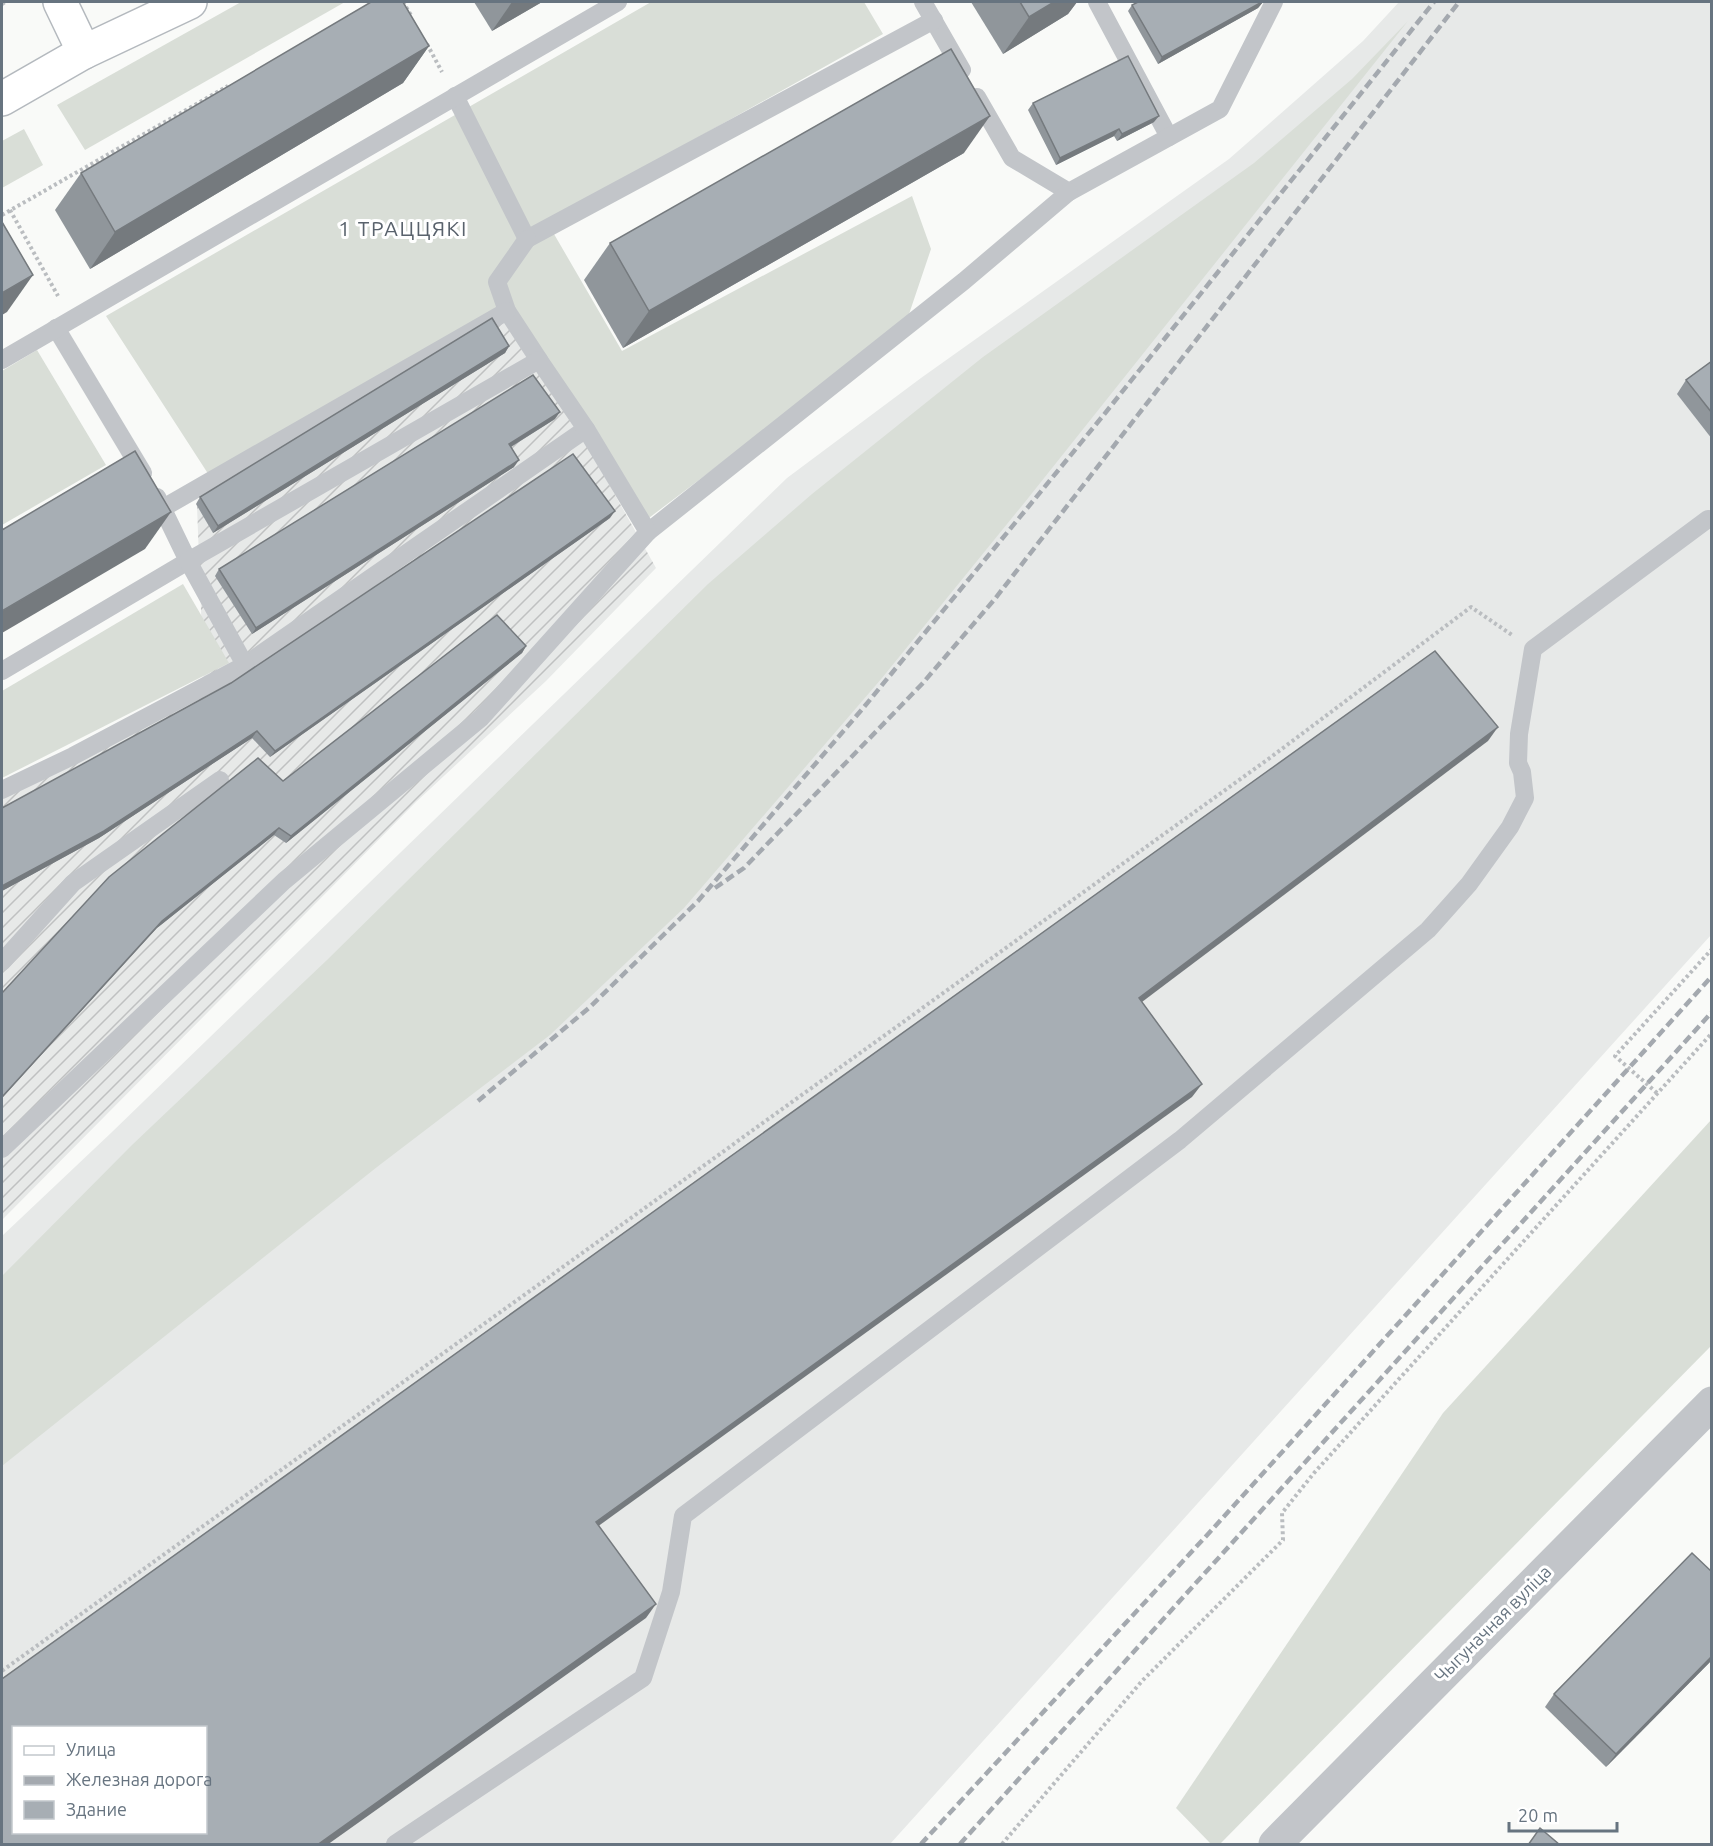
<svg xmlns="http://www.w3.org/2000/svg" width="1713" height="1846" font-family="Ubuntu,sans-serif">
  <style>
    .built { fill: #e7e9e8; fill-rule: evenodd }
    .industrial { fill: url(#industrial-furrows) }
    .grass { fill: #d9ded7 }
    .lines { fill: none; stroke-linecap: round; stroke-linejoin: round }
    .secondary-casing { stroke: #b4b9be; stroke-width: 36 }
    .path { stroke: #babdc0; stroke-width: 4; stroke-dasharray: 3 3; stroke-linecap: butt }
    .lane { stroke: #c2c5c9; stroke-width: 18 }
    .street { stroke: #c2c5c9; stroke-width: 33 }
    .secondary { stroke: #fff; stroke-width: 33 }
    .rail { stroke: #a4a9af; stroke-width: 4.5; stroke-dasharray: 9 4.5; stroke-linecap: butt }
    .wall { fill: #90969b }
    .shaded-wall { fill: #757a7e }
    .building { fill: #a7aeb4; stroke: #757a7e; stroke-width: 1.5; fill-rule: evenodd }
    .labels { text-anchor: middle; stroke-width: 6; stroke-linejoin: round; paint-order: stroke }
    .street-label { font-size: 18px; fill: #677480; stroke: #fff }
    .quarter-label { font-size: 21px; letter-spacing: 1.5px; fill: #59626c; stroke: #fff }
  </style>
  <defs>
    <pattern id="industrial-furrows" width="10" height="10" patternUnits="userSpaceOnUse" patternTransform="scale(1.5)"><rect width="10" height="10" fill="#e7e9e8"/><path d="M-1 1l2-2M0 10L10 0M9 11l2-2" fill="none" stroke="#bfc1c1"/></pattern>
  </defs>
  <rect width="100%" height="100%" fill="#f9faf8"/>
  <path class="built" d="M1399,2H1711V935L890,1844H2V1236L112,1132L787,478L921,378L1229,159L1363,41ZM14,1728H206V1832H14Z"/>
  <polygon class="industrial" points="513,313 656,568 546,681 416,802 2,1220 2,784 204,689 197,506"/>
  <g class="grass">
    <polygon points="241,2 345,2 85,150 57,105"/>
    <polygon points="651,2 864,2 883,34 547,222 622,351 912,196 931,249 906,323 637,527 514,306 216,486 106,316"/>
    <polygon points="1408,21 1025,502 882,678 684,908 550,1035 377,1167 2,1466 2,1276 132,1145 327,960 708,584 812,494 983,357 1254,163 1352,79"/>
    <polygon points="24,129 43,165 2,188 2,141"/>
    <polygon points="37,350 106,465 2,525 2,371"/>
    <polygon points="183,584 229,663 2,778 2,691"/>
    <polygon points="1711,1120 1711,1346 1220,1844 1211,1844 1176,1808 1443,1413"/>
  </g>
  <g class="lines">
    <defs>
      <g id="secondary">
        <polyline points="60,2 84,52"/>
        <polyline points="2,99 84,52 190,2"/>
      </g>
    </defs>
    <use href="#secondary" class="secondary-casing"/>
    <g class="path">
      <polyline points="403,2 412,17"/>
      <polyline points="2,4 5,2"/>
      <polyline points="427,44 442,72"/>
      <polyline points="10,210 58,296"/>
      <polyline points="2,215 228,86"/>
      <polyline points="1657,1093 1615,1056 1712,949"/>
      <polyline points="2,1671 1271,757 1471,607 1512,635"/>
      <polyline points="1002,1844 1142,1681 1283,1540 1282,1513 1314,1473 1712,1033"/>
    </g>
    <g class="lane">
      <polyline points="923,2 962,70"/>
      <polyline points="1097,2 1169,137"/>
      <polyline points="455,96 527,239 934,20"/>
      <polyline points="977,97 1012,158 1069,192 1220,109 1274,2"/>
      <polyline points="527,239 497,282 507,311 539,360"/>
      <polyline points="56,328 143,473"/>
      <polyline points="2,360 618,2"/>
      <polyline points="163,508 507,311"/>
      <polyline points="648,532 964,281 1069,192"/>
      <polyline points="2,671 188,561 157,497"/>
      <polyline points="2,790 73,756 245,665 586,429"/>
      <polyline points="2,962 73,883 220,780"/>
      <polyline points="2,1149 284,881 481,718 648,532 586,429 539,360 188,561 245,665"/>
      <polyline points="395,1844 643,1678 671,1592 683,1516 1180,1140 1428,930 1469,884 1510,827 1525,798 1522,772 1518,763 1519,734 1533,649 1708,519"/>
    </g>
    <polyline class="street" points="1275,1844 1712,1403"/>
    <use href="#secondary" class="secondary"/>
    <g class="rail">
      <polyline points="715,888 744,868 922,684 994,600 1459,2"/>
      <polyline points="478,1101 590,1007 698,901 864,707 1102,417 1434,2"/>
      <polyline points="921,1844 1209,1533 1712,976"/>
      <polyline points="960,1844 1712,1012"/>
    </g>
  </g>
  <g class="wall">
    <polygon points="474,2 542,2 492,31"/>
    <polygon points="971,2 1077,2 1068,14 1003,54"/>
    <polygon points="1263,2 1258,8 1158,64 1128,11 1132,5"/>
    <polygon points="429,46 403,83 90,269 55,210 81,173"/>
    <polygon points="1033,103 1154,122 1117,141 1114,136 1056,165 1028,110"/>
    <polygon points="964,153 623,348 584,280 610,243"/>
    <polygon points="509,346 505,353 213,533 196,504 200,497"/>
    <polygon points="1712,361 1712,439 1677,394 1686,380"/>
    <polygon points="555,419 511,447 514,467 252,634 215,576 219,569"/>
    <polygon points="610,518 270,757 252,738 99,838 2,891 2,808"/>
    <polygon points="526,646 522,653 286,843 274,835 157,928 283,781"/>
    <polygon points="1712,1660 1606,1767 1545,1707 1554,1694"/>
  </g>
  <g class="shaded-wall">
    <polygon points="512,2 542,2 492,31"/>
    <polygon points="1054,2 1077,2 1068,14 1003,54 1029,17"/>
    <polygon points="1263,2 1258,8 1158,64 1162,57"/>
    <polygon points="429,46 403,83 90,269 115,232"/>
    <polygon points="990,116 964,153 623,348 649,311"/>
    <polygon points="1159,116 1154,122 1117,141 1122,134"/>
    <polygon points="1119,129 1114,136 1056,165 1060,158"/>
    <polygon points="33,275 7,312 2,315 2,293"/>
    <polygon points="509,346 505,353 213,533 218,526"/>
    <polygon points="560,412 555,419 504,451 509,444"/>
    <polygon points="519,460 514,467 252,634 256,628"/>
    <polygon points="615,511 610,518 270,757 275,751"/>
    <polygon points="171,512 145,549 2,633 2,611"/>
    <polygon points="526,646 522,653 286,843 291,836"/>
    <polygon points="1498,727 1488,741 1130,1011 1139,998"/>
    <polygon points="257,731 252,738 99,838 2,891 2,886"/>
    <polygon points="279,828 274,835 157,928 2,1098 2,1097 162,921"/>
    <polygon points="1202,1084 1192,1097 586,1535 596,1522"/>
    <polygon points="656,1604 646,1618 327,1845 317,1845"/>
    <polygon points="1712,1656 1712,1660 1606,1767 1616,1754"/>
  </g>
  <g class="building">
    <polygon points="371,2 403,2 429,46 115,232 81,173"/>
    <polygon points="1020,2 1054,2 1029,17"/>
    <polygon points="1138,2 1262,2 1162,57 1132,5"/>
    <polygon points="951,49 990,116 649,311 610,243"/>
    <polygon points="1128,56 1159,116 1122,134 1119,129 1060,158 1033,103"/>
    <polygon points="2,222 33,275 2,293"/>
    <polygon points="492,318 509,346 218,526 200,497"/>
    <polygon points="1712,361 1712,413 1686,380"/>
    <polygon points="533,375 560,412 509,444 519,460 256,628 219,569"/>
    <polygon points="135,451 171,512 2,611 2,530"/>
    <polygon points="573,454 615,511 275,751 257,731 104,831 2,886 2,808 231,683"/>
    <polygon points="497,615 526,646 291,836 279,828 162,921 2,1097 2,993 109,877 258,758 283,781"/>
    <path d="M1435,651L1498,727L1139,998L1202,1084L596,1522L656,1604L317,1845H2V1679ZM14,1728H206V1833H14Z"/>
    <polygon points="1692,1553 1712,1572 1712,1656 1616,1754 1554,1694"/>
    <polygon points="1540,1828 1560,1845 1528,1845"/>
  </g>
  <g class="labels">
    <g class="street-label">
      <text transform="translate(1493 1624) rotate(-45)" y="6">Чыгуначная вуліца</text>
    </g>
    <g class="quarter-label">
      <text x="403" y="236">1 ТРАЦЦЯКІ</text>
    </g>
  </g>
  <rect width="1713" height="1846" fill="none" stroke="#677480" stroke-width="6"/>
  <rect x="12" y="1726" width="195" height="108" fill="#ffffff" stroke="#c2c7cc" stroke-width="1.5"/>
  <rect x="24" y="1746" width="30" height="9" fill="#ffffff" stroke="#c2c7cc" stroke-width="1.5"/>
  <text x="66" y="1756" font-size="18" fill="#677480">Улица</text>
  <rect x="24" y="1776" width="30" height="9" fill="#a4a9af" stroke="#c2c7cc" stroke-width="1.5"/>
  <text x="66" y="1786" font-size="18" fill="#677480">Железная дорога</text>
  <rect x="24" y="1801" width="30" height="18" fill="#a7aeb4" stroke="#c2c7cc" stroke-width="1.5"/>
  <text x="66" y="1816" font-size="18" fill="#677480">Здание</text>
  <path d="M1509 1822v9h108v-9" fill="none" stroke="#677480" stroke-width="3"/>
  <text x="1518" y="1822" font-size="18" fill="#677480" stroke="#ffffff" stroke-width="4.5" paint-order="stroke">20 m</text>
</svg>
